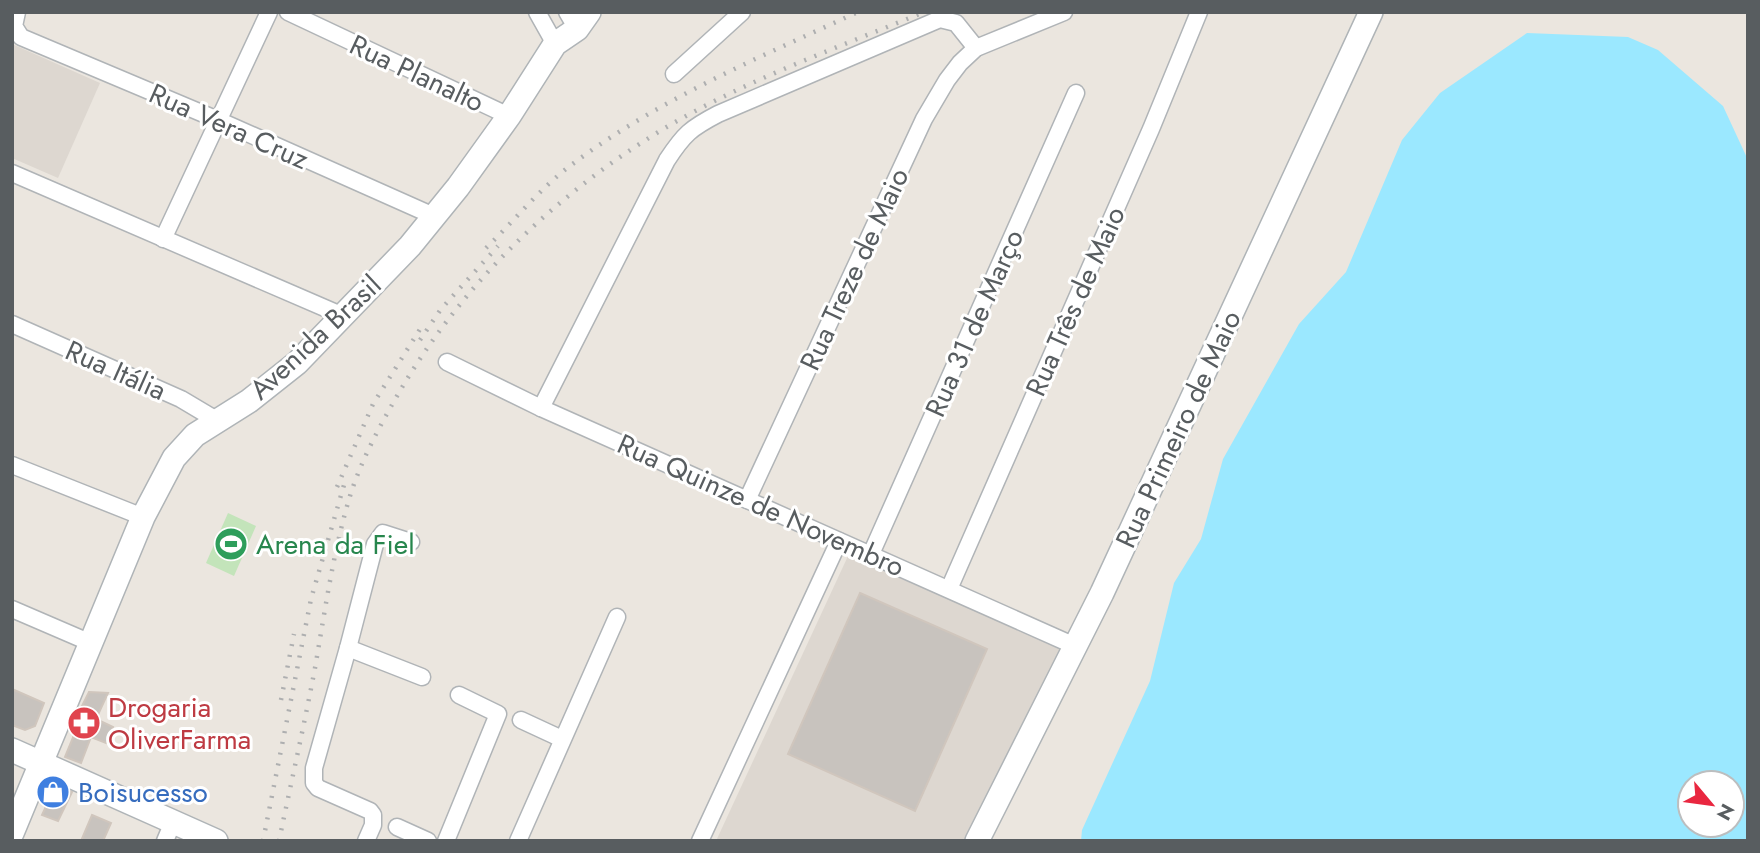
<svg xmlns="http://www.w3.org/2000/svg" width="1760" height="853" font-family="Jost,sans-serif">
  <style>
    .education { fill: #ddd7d0 }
    .green { fill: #c3e4ba }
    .water { fill: #9be8ff; fill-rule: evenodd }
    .building { fill: #c8c3be; stroke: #d0c6bd; stroke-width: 2 }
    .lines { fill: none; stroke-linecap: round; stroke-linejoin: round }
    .street-casing { stroke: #b0b4b7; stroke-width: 19 }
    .secondary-casing { stroke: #afb4b7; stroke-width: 26 }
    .street { stroke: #fff; stroke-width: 16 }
    .secondary { stroke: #fff; stroke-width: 23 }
    .rail { stroke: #aeafb0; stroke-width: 4.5; stroke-dasharray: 2 9; stroke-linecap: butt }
    .labels { text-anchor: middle; stroke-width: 6; stroke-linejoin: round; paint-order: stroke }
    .street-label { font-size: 28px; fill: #585d60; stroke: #fff }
    .leisure-label { font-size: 28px; fill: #27864d; stroke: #fff; text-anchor: start }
    .health-label { font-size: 28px; fill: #be3a42; stroke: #fff; text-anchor: start }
    .shop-label { font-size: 28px; fill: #366cbe; stroke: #fff; text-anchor: start }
  </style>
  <rect width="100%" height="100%" fill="#ebe6df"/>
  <g class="education">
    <polygon points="12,44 100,83 58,178 12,158"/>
    <polygon points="848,556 1066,649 972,841 716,841"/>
  </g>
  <polygon class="green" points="228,513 256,526 234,576 206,563"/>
  <path class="water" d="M1527,33L1628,37L1658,50L1723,106L1748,160V841H1081L1082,830L1150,681L1174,583L1201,539L1223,459L1299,324L1346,272L1402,140L1440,93ZM1690,783H1732V825H1690Z"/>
  <g class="building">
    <polygon points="860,593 987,649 915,811 788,754"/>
    <polygon points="12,689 44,703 35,726 25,730 12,725"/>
    <polygon points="89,692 108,693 96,719 113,727 106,743 91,737 81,763 65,757 86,706 82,706"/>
    <polygon points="56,785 72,792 58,821 42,815"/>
    <polygon points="92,815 111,823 103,841 81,841"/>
  </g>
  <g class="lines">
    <defs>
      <g id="street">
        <polyline points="17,12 14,26 21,37 218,120 436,217"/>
        <polyline points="288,12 509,116"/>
        <polyline points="537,12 555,44"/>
        <polyline points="567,12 577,29"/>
        <polyline points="674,74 742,12"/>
        <polyline points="12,173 341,315"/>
        <polyline points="163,239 269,12"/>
        <polyline points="12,324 181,399 218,421"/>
        <polyline points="447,362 541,408 1075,646"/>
        <path d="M541,408L667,160C684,134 691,128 718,114L940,19L956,23L976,48"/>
        <polyline points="12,465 143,517"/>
        <polyline points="747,500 924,119 947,80 960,63 976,48 1064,12"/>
        <polyline points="871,554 1076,93"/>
        <polyline points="949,589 1151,129 1199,12"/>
        <polyline points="12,609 91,643"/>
        <polyline points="348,648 422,677"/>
        <polyline points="521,720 562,739"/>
        <polyline points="397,827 428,841"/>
        <polyline points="165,841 173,822"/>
        <polyline points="366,841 373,825 373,815 370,811 318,788 314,783 314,768 348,648 375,544 383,533 411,542"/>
        <polyline points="446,841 498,714 459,695"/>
        <polyline points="518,841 617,617"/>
        <polyline points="700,841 839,541"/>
      </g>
      <g id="secondary">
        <polyline points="12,750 216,841"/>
        <polyline points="12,833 143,517 174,458 195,435 249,401 297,363 410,246 458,187 509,116 555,44 577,29 589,12"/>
        <polyline points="977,841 1102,593 1371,12"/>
      </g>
    </defs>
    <use href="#street" class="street-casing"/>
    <use href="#secondary" class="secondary-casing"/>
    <use href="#street" class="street"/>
    <use href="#secondary" class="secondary"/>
    <g class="rail">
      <path d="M486,248C512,223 538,191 566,169C654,101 758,58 858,12"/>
      <polyline points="420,340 441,309 498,246"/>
      <polyline points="337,487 373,404 422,326"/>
      <polyline points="281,700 294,634"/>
      <polyline points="263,841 311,599 346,478"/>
      <path d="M279,841C291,783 304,726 315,668C325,611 333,552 350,496C360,464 376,433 393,403C457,289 552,196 665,128C746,80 837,48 924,12"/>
    </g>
  </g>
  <defs>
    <symbol id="stadium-disc" viewBox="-11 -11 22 22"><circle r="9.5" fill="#2e9e5b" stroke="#fff"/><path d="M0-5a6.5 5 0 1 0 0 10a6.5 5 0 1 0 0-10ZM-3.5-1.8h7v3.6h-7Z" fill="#fff"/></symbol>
    <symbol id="pharmacy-disc" viewBox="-11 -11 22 22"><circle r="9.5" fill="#e0444e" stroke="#fff"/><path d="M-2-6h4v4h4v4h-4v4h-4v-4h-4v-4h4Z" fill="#fff"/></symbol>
    <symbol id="shop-disc" viewBox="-11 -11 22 22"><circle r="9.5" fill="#3f7fe0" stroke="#fff"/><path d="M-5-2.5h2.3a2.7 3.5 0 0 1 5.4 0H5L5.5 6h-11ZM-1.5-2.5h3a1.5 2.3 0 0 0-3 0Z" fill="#fff"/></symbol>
  </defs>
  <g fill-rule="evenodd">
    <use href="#stadium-disc" x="212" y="525" width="38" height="38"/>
    <use href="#pharmacy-disc" x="65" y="704" width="38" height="38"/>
    <use href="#shop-disc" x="34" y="773" width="38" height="38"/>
  </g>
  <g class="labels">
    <g class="street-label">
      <text transform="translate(417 73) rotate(25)" y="10">Rua Planalto</text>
      <text transform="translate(229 126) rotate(24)" y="10">Rua Vera Cruz</text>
      <text transform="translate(854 269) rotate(-65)" y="10">Rua Treze de Maio</text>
      <text transform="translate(1075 301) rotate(-66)" y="10">Rua Três de Maio</text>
      <text transform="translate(974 323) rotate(-66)" y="10">Rua 31 de Março</text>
      <text transform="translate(315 337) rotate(-43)" y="10">Avenida Brasil</text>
      <text transform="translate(116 370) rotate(24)" y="10">Rua Itália</text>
      <text transform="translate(1178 429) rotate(-65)" y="10">Rua Primeiro de Maio</text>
      <text transform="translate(761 505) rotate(24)" y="10">Rua Quinze de Novembro</text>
    </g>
    <g class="leisure-label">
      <text x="256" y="554">Arena da Fiel</text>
    </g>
    <g class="health-label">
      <text x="108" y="717">Drogaria<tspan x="108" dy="32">OliverFarma</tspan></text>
    </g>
    <g class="shop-label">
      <text x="78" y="802">Boisucesso</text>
    </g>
  </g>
  <rect width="1760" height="853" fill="none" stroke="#585d60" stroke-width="28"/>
  <g transform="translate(1711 804) rotate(119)"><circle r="33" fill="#ffffff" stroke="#bcbebf" stroke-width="2"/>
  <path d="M0-5L12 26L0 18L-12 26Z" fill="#e92740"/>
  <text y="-10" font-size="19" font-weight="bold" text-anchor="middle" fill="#585d60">N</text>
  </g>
</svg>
